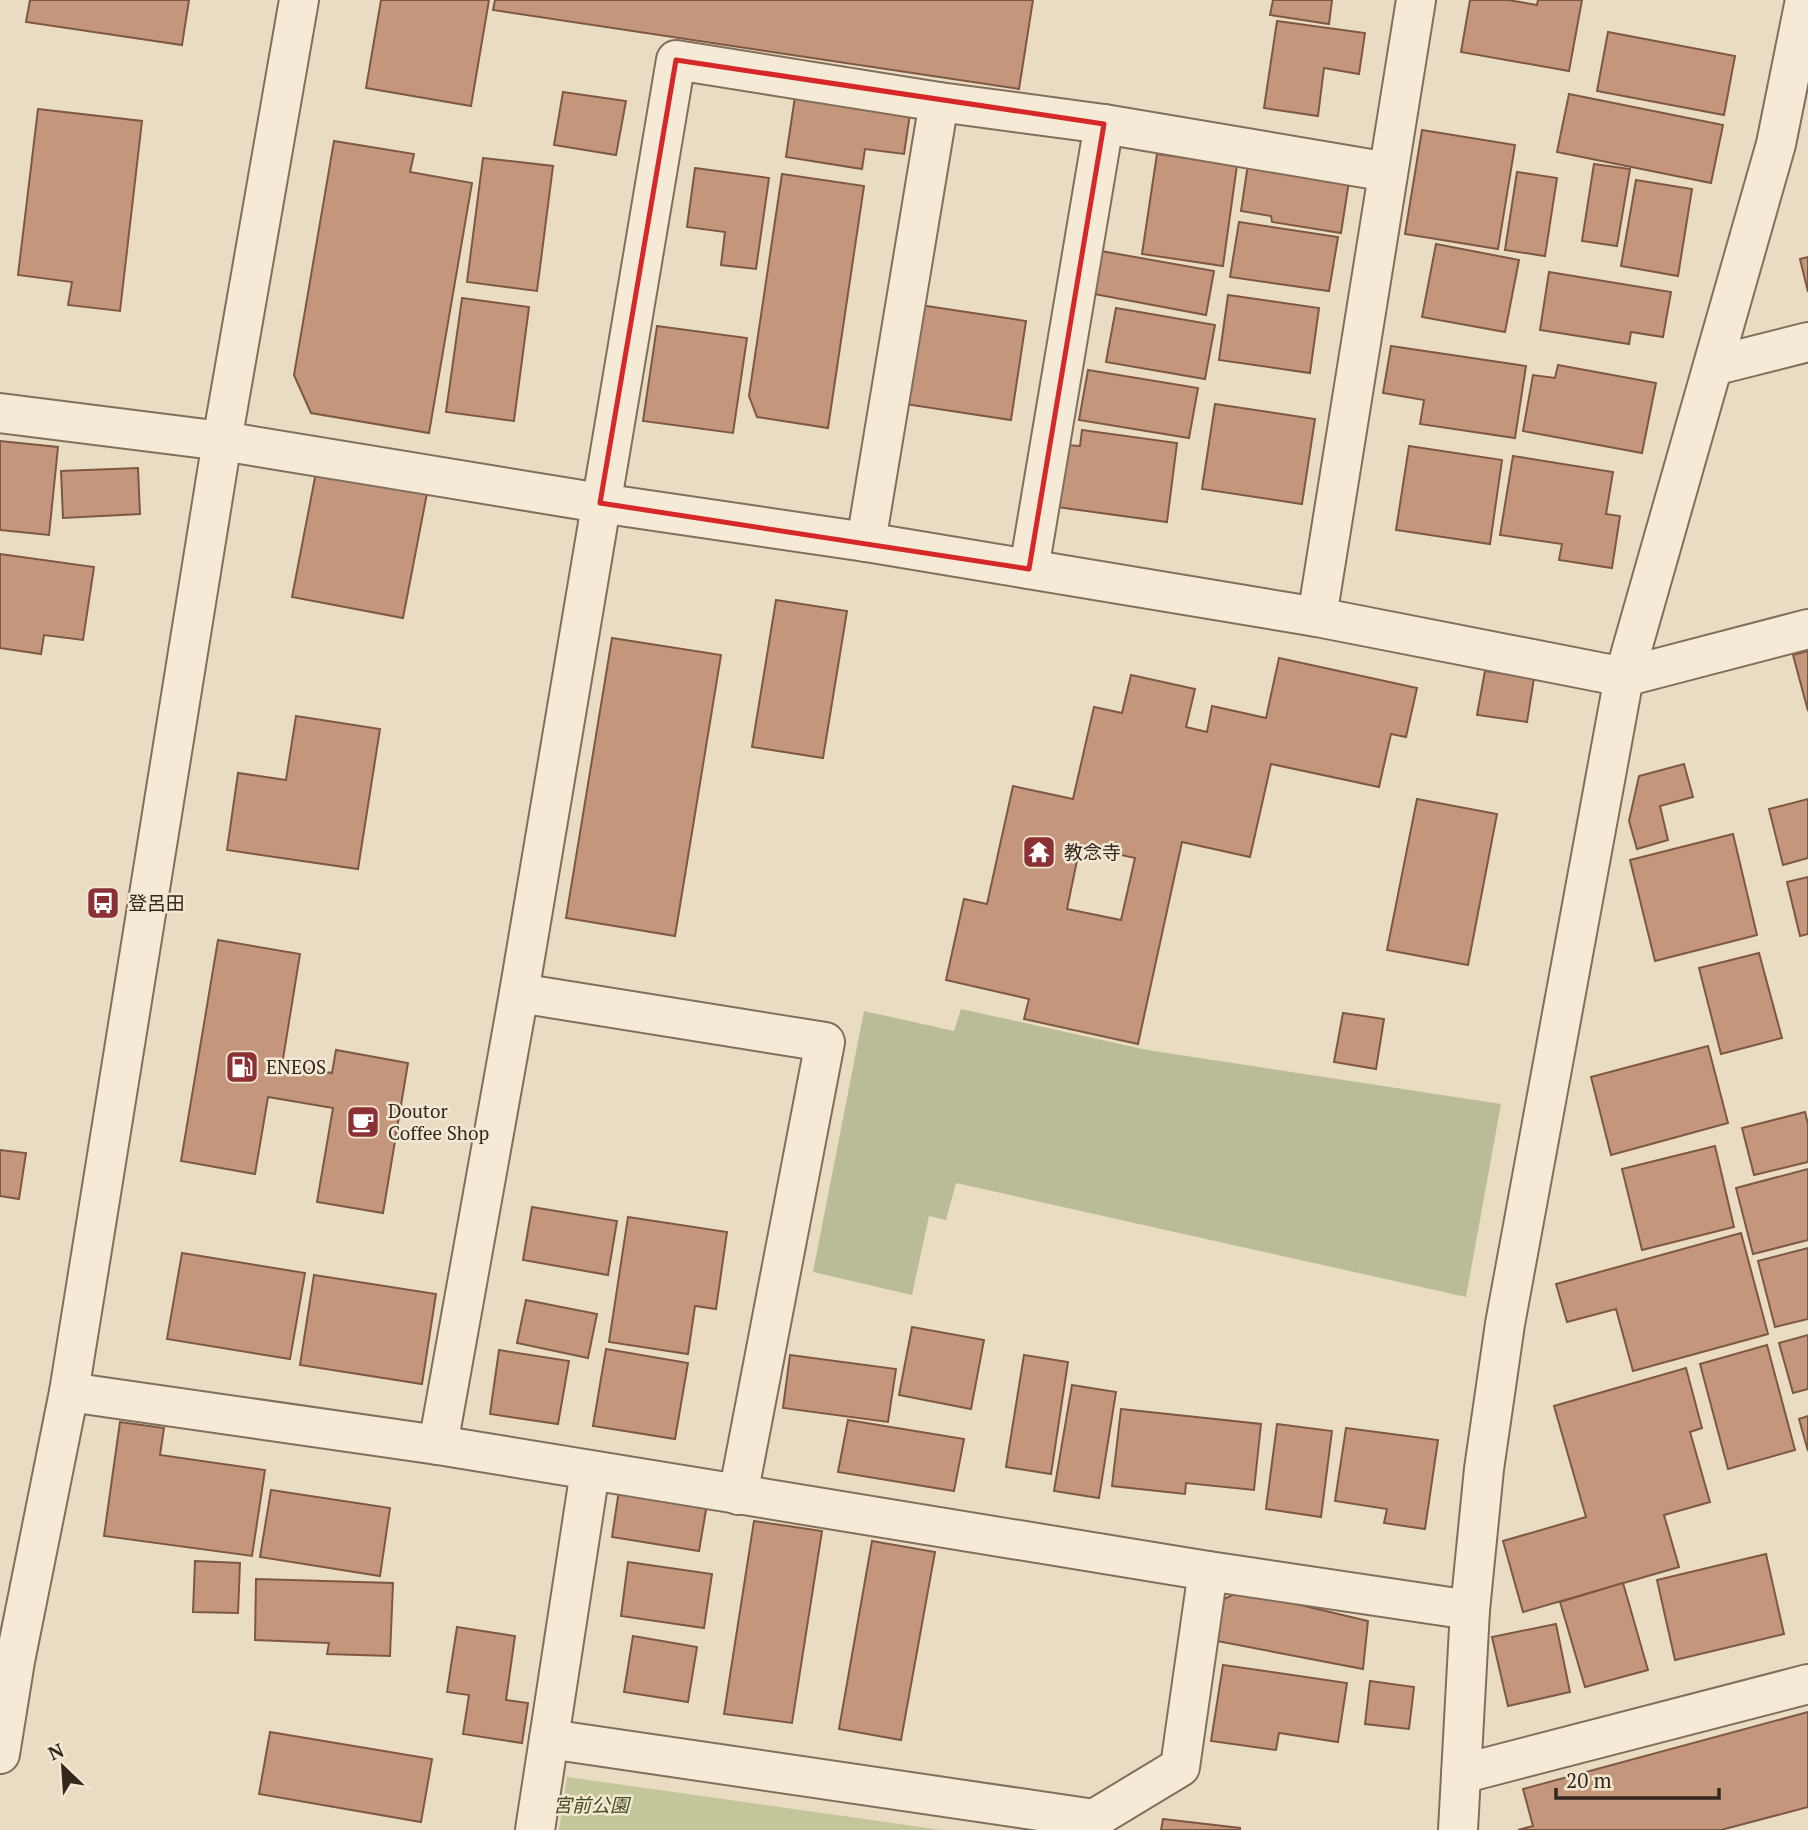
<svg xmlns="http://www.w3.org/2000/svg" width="1808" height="1830" font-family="'PT Serif','Noto Sans JP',serif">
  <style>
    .green { fill: #c3c698 }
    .cemetery { fill: #b9bc96 }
    .building { fill: #c4977c; stroke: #7e5843; stroke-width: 2; fill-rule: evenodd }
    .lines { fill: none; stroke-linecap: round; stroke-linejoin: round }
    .minor-casing { stroke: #826e5b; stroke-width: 42 }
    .minor { stroke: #f5ead5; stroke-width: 38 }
    .marked { fill: none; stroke: #d62828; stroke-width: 5; stroke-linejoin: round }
    .labels { text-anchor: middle; stroke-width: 5; stroke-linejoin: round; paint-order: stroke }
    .poi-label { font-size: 19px; fill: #33271e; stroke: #f2e7d1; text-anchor: start }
    .park-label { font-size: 19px; font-style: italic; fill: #454d27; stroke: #f2e7d1 }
  </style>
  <rect width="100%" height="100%" fill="#e9dcc3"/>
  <polygon class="green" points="567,1777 942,1830 559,1830"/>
  <polygon class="cemetery" points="961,1009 1147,1050 1501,1104 1466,1297 956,1183 946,1220 929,1216 912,1295 813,1272 864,1011 954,1031"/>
  <g class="building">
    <polygon points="30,0 189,0 182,45 26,22"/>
    <polygon points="381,0 489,0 471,106 366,88"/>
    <polygon points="495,0 1033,0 1019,89 493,10"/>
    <polygon points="1273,0 1332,0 1329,24 1270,15"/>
    <polygon points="1470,0 1508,0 1537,5 1538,0 1582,0 1569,71 1461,52"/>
    <polygon points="1277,21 1365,33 1359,74 1324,68 1318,116 1264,108"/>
    <polygon points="1608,32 1735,56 1724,115 1597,91"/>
    <polygon points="796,90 911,107 904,154 865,149 862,169 786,157"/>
    <polygon points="563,92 626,101 616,155 554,145"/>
    <polygon points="1569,94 1723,125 1711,183 1557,152"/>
    <polygon points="38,109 142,121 120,311 68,305 72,282 18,275"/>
    <polygon points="1422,130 1515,145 1498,249 1405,234"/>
    <polygon points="334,141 414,154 410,172 472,183 429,433 311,413 294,375"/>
    <polygon points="1157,154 1237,165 1223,266 1142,254"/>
    <polygon points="483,158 553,166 537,291 467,282"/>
    <polygon points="1248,164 1349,181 1341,233 1272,222 1271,216 1241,211"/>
    <polygon points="1594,164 1630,169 1617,246 1582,241"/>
    <polygon points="695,168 769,178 756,269 721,265 725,232 687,227"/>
    <polygon points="1517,172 1557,178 1545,256 1505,250"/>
    <polygon points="782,174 864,186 828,428 757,417 749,396"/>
    <polygon points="1636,180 1692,189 1678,276 1621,266"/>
    <polygon points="1239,222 1338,237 1329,291 1230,277"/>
    <polygon points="1436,244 1519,260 1505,332 1422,317"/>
    <polygon points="1101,251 1214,271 1206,315 1094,294"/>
    <polygon points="1808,257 1808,292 1800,259"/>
    <polygon points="1549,272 1671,292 1663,337 1631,332 1629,344 1540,330"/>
    <polygon points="1228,295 1319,308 1310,373 1219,360"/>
    <polygon points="462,298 529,307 514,421 446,412"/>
    <polygon points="920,305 1026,321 1011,420 905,404"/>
    <polygon points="1116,308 1215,325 1205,379 1106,362"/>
    <polygon points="657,326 747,338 733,433 643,421"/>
    <polygon points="1391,346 1526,366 1515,438 1420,424 1424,400 1383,393"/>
    <polygon points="1558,365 1656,383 1642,453 1523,431 1533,375 1555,378"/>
    <polygon points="1088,370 1198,388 1189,438 1079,420"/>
    <polygon points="1215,404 1315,419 1302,504 1202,489"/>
    <polygon points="1082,430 1177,443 1167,522 1057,507 1066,445 1080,446"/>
    <polygon points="0,441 58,447 49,535 0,530"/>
    <polygon points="1409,446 1502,460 1490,544 1396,530"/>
    <polygon points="1513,456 1613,472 1606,514 1620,516 1612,568 1559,560 1562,544 1500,535"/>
    <polygon points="317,467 428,488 403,618 292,597"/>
    <polygon points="138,468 140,514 63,518 61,471"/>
    <polygon points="0,554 94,567 83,640 44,635 41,654 0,648"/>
    <polygon points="776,600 847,611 823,758 752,747"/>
    <polygon points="612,638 721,655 675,936 566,918"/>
    <polygon points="1808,651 1808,711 1793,655"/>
    <path d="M1279,658L1417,688L1406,737L1391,734L1379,787L1271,764L1250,857L1182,842L1138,1044L1024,1019L1029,999L946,980L964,899L987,904L1013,786L1073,799L1094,707L1122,713L1131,675L1195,689L1186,727L1207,732L1212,706L1266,718ZM1080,846L1135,858L1121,920L1067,909Z"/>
    <polygon points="1485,671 1534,678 1527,722 1477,715"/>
    <polygon points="296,716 380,729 358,869 227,850 238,773 286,780"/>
    <polygon points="1684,764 1693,797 1660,806 1668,840 1637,849 1629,821 1639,776"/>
    <polygon points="1417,799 1497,814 1468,965 1387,950"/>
    <polygon points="1808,799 1808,858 1783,865 1769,809"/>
    <polygon points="1733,834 1757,935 1655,961 1630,860"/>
    <polygon points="1808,877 1808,934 1800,936 1787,882"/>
    <polygon points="218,940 300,954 282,1065 332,1073 336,1050 408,1063 383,1213 317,1202 333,1108 268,1097 255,1174 181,1161"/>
    <polygon points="1759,953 1782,1038 1721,1054 1699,968"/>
    <polygon points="1343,1013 1384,1019 1376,1069 1334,1062"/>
    <polygon points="1708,1046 1728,1123 1611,1155 1591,1077"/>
    <polygon points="1805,1112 1808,1124 1808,1162 1754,1175 1742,1128"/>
    <polygon points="1715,1146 1734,1227 1642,1250 1622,1169"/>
    <polygon points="0,1150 26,1153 19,1199 0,1196"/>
    <polygon points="1808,1169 1808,1240 1753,1254 1736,1188"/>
    <polygon points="532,1207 617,1221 608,1275 523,1260"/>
    <polygon points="628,1217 727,1232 716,1309 695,1306 688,1354 609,1342"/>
    <polygon points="1741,1233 1768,1334 1633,1371 1616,1309 1567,1322 1556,1284"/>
    <polygon points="1808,1248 1808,1319 1775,1327 1758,1261"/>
    <polygon points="182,1253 305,1273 290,1359 167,1339"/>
    <polygon points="314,1275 436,1294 422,1384 300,1365"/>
    <polygon points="526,1300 597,1314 588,1358 517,1343"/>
    <polygon points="912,1327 984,1340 971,1409 899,1395"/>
    <polygon points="1808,1335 1808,1389 1793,1393 1779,1343"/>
    <polygon points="1767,1345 1795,1450 1728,1469 1700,1364"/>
    <polygon points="606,1349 688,1363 675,1439 593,1426"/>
    <polygon points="499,1350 569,1361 558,1424 490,1414"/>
    <polygon points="790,1355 896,1369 888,1422 783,1408"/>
    <polygon points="1024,1355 1068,1362 1051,1474 1006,1467"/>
    <polygon points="1686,1368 1702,1428 1690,1432 1710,1502 1664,1515 1679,1567 1523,1612 1503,1541 1586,1517 1554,1406"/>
    <polygon points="1072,1385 1116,1392 1099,1498 1054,1491"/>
    <polygon points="1121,1409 1261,1424 1254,1490 1186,1483 1185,1494 1112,1486"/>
    <polygon points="1808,1416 1808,1451 1799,1419"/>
    <polygon points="848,1420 964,1439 954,1491 838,1472"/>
    <polygon points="120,1422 164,1428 160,1455 265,1470 252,1556 104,1536"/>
    <polygon points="1277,1424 1332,1431 1321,1517 1266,1509"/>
    <polygon points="1346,1428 1438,1440 1425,1529 1384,1523 1387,1509 1335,1501"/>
    <polygon points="271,1490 390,1508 380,1576 260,1557"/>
    <polygon points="619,1490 707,1504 699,1551 612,1537"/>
    <polygon points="754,1521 822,1531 792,1723 724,1714"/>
    <polygon points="872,1541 935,1552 901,1740 839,1729"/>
    <polygon points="1766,1554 1784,1634 1675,1660 1657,1580"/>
    <polygon points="195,1561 240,1563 238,1613 193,1612"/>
    <polygon points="628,1562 712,1574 704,1628 621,1616"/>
    <polygon points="256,1579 393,1583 390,1656 327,1654 329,1643 255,1640"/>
    <polygon points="1623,1583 1648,1670 1585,1687 1560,1602"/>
    <polygon points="1241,1591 1368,1621 1363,1669 1217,1641 1222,1600"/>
    <polygon points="1556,1624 1570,1692 1508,1706 1492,1637"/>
    <polygon points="457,1627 515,1636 506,1700 528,1703 522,1743 463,1734 469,1695 447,1692"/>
    <polygon points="633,1636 697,1647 688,1702 624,1692"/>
    <polygon points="1223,1665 1347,1683 1338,1742 1279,1733 1276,1750 1211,1741"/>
    <polygon points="1370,1681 1414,1687 1409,1729 1365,1724"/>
    <polygon points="1808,1712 1808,1807 1721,1830 1518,1830 1533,1826 1523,1789"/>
    <polygon points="270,1732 432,1759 421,1822 259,1794"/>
    <polygon points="1163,1819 1240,1828 1240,1830 1161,1830"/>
  </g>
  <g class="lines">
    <defs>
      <g id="minor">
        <polyline points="1713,366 1808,342"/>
        <polyline points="0,413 222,441 600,503 866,542 1317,617 1624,677 1808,629"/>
        <polyline points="866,542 939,102"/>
        <polyline points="1029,569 1104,124"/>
        <polyline points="1317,617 1416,0"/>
        <polyline points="519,993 825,1042 738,1495"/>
        <polyline points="69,1392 438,1445 1208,1571 1470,1610"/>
        <polyline points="438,1445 519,993 676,60 939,102 1104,124 1388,172"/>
        <polyline points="549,1739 1094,1819 1180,1767 1208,1571"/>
        <polyline points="0,1754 15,1661 69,1392 222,441 299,0"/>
        <polyline points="1461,1774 1808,1684"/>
        <polyline points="535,1830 590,1471"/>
        <polyline points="1458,1830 1470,1610 1484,1469 1505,1324 1624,677 1776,144 1805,0"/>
      </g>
    </defs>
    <use href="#minor" class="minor-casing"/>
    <use href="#minor" class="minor"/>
  </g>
  <path class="marked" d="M676,60L1104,124L1029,569L600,503Z"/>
  <defs>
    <symbol id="temple-square" viewBox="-11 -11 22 22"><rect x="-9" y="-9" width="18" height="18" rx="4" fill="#8b3135" stroke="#f2e7d1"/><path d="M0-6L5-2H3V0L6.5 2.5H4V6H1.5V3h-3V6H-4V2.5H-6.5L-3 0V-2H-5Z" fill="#fff"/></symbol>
    <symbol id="bus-square" viewBox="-11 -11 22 22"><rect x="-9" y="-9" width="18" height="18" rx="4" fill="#8b3135" stroke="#f2e7d1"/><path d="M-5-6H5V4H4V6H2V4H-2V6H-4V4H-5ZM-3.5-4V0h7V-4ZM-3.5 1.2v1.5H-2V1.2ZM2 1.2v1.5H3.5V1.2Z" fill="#fff"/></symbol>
    <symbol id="fuel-square" viewBox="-11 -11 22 22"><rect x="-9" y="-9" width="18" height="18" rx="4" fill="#8b3135" stroke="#f2e7d1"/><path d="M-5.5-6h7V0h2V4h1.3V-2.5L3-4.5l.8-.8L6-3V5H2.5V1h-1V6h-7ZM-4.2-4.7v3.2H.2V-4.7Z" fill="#fff"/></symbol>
    <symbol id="cafe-square" viewBox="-11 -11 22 22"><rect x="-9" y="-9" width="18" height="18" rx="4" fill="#8b3135" stroke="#f2e7d1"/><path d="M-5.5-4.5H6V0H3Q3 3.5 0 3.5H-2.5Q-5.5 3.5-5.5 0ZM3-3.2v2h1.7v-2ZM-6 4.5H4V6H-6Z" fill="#fff"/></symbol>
  </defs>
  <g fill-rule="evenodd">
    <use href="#temple-square" x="1020" y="833" width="38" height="38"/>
    <use href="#bus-square" x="84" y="884" width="38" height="38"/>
    <use href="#fuel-square" x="223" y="1048" width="38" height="38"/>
    <use href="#cafe-square" x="344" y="1103" width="38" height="38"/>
  </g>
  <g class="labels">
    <g class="poi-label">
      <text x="1064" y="859">教念寺</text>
      <text x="128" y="910">登呂田</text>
      <text x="266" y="1074">ENEOS</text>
      <text x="388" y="1118">Doutor<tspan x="388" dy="22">Coffee Shop</tspan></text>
    </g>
    <g class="park-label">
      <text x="591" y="1812">宮前公園</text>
    </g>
  </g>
  <g transform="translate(63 1767) rotate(335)" stroke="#f2e7d1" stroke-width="5" paint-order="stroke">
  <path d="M0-5L12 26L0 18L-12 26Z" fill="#33271e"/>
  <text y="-10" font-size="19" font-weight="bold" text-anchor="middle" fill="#33271e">N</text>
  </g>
  <path d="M1556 1788v10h163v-10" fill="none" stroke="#33271e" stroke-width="3.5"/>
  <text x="1566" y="1788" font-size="21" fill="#33271e" stroke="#f2e7d1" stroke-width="5" paint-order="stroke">20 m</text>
</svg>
